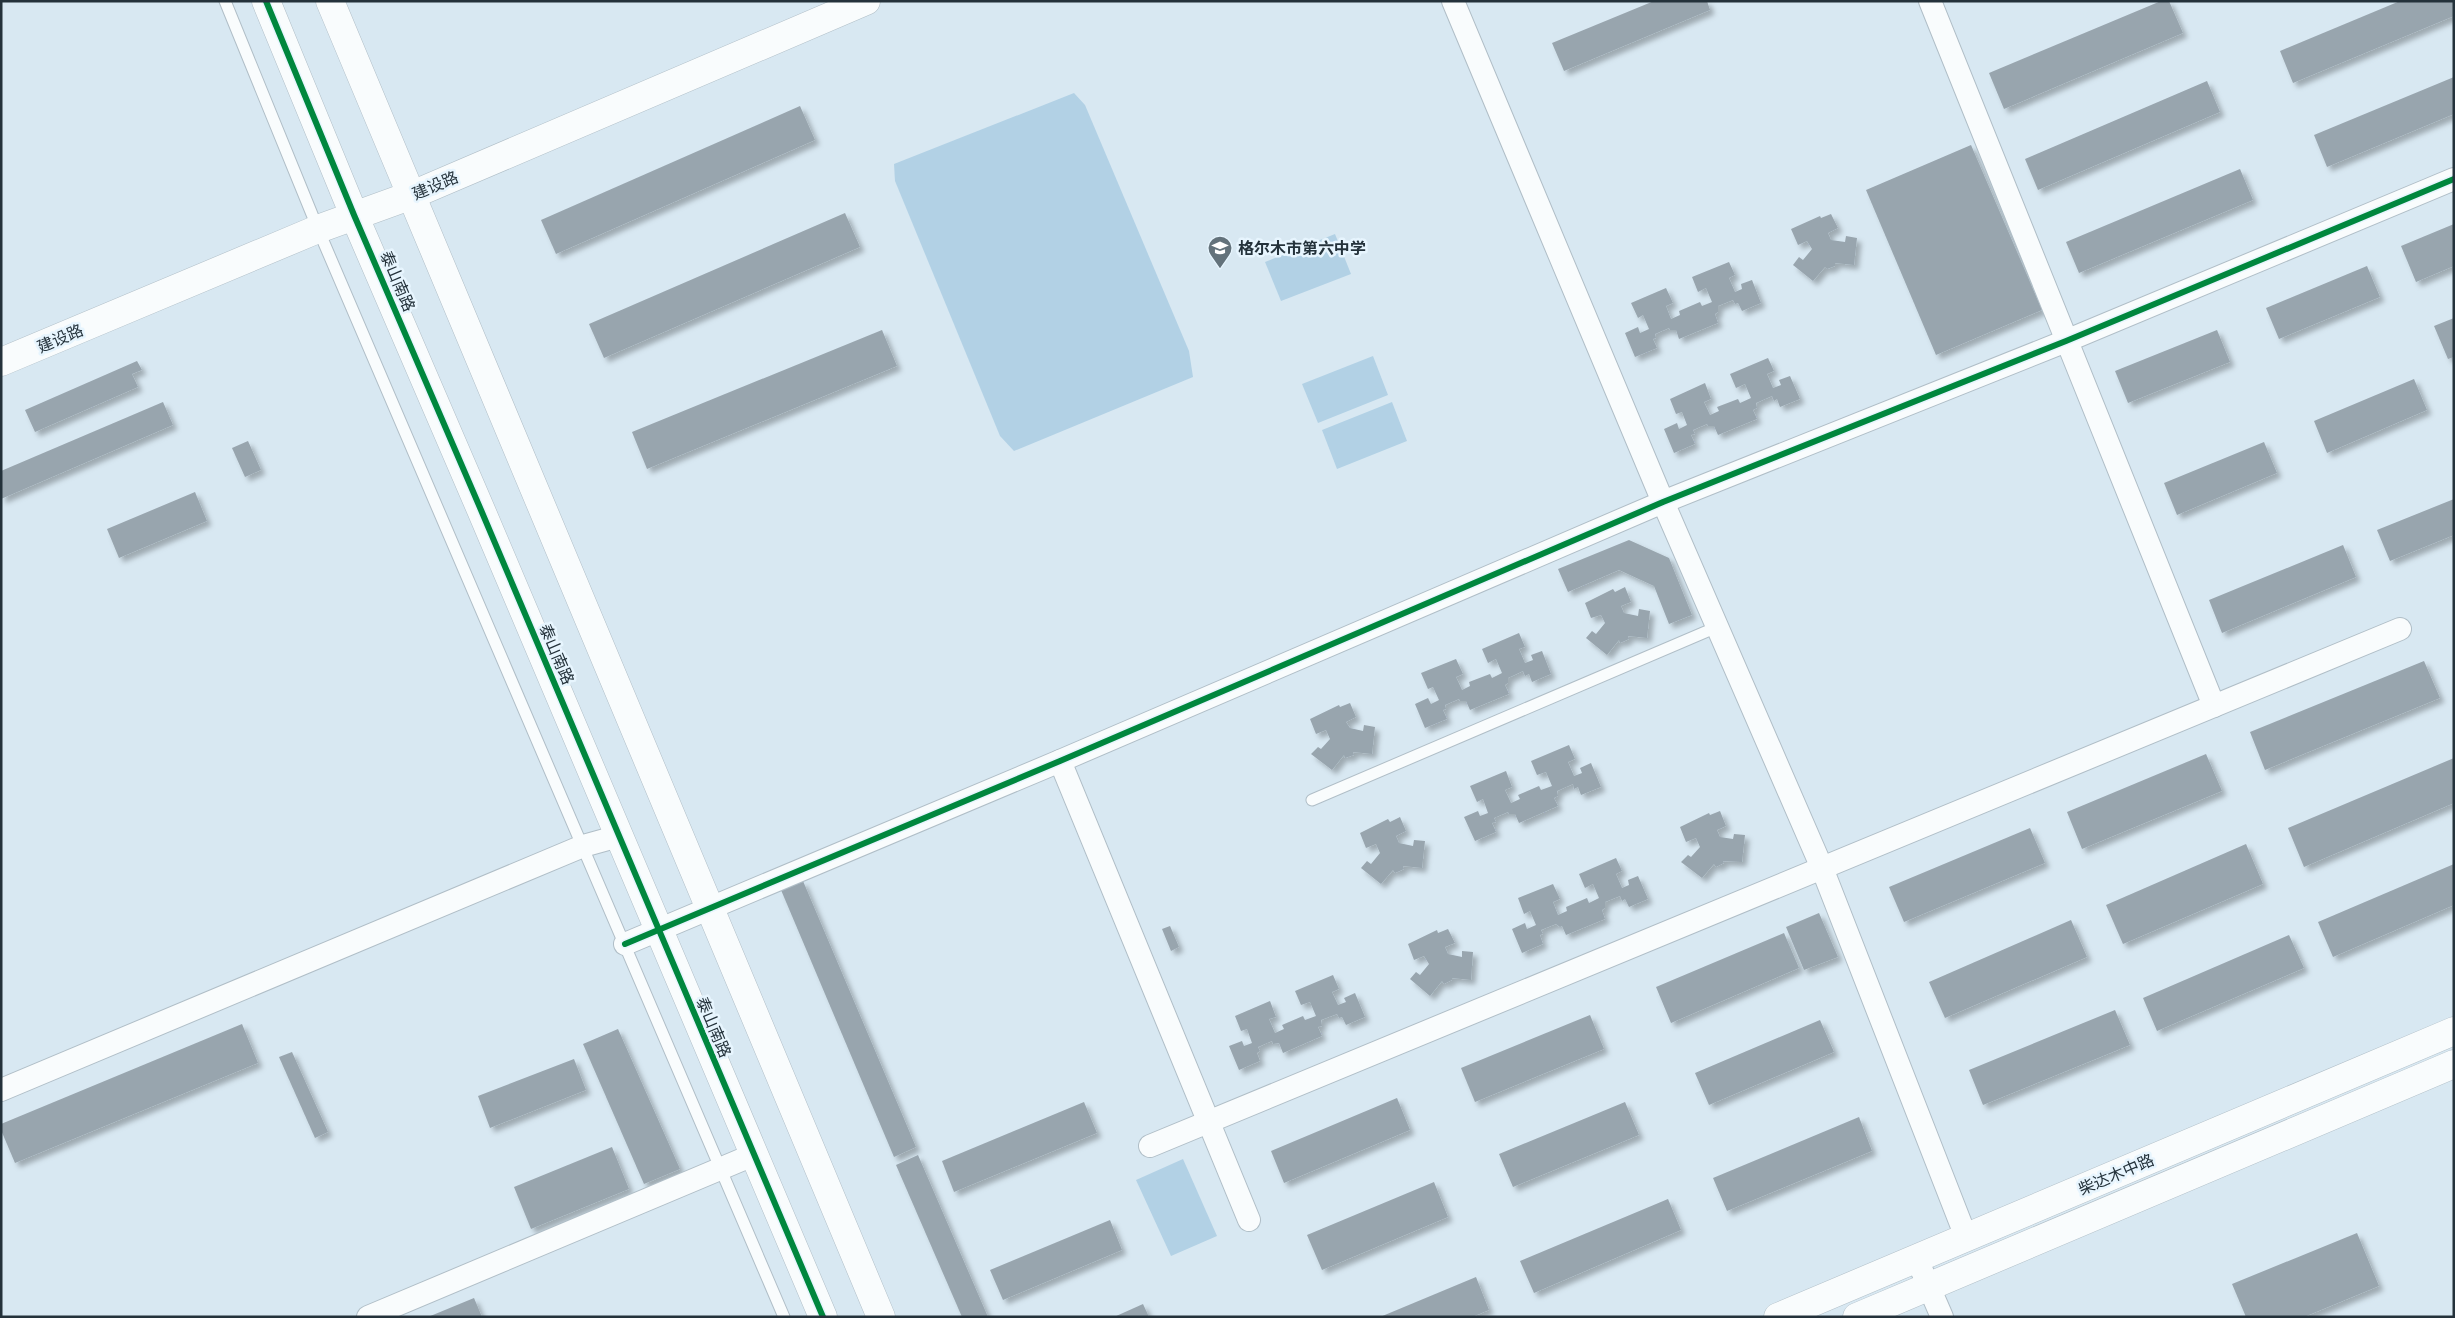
<svg xmlns="http://www.w3.org/2000/svg" width="2455" height="1318" font-family="'Open Sans','Noto Sans SC',sans-serif">
  <style>
    .green { fill: #b2d1e5 }
    .building { fill: #98a5ae; filter: url(#shadow) }
    .lines { fill: none; stroke-linecap: round; stroke-linejoin: round }
    .service-casing { stroke: #b0bec7; stroke-width: 13 }
    .minor-casing { stroke: #b0bec7; stroke-width: 24 }
    .tertiary-casing { stroke: #b0bec7; stroke-width: 29 }
    .secondary-casing { stroke: #b0bec7; stroke-width: 29 }
    .service { stroke: #f9fcfd; stroke-width: 11 }
    .minor { stroke: #f9fcfd; stroke-width: 22 }
    .tertiary { stroke: #f9fcfd; stroke-width: 28 }
    .secondary { stroke: #f9fcfd; stroke-width: 28 }
    .cycleway-casing { stroke: #e7f5fe; stroke-width: 9 }
    .cycleway { stroke: #00873e; stroke-width: 6 }
    .labels { text-anchor: middle; stroke-width: 5; stroke-linejoin: round; paint-order: stroke }
    .street-label { font-size: 16px; fill: #24323b; stroke: #e7f5fe }
    .poi-label { font-size: 16px; font-weight: bold; fill: #24323b; stroke: #e7f5fe; text-anchor: start }
  </style>
  <defs>
    <filter id="shadow"><feDropShadow dx="4.5" dy="4.5" stdDeviation="2.5" flood-color="#0004"/></filter>
  </defs>
  <rect width="100%" height="100%" fill="#d8e8f2"/>
  <g class="green">
    <polygon points="1074,93 1085,105 1189,351 1193,377 1014,451 1000,436 895,181 894,164"/>
    <polygon points="1335,234 1351,274 1281,301 1265,262"/>
    <polygon points="1373,356 1388,395 1318,423 1302,384"/>
    <polygon points="1392,402 1407,441 1337,469 1322,430"/>
    <polygon points="1183,1159 1217,1236 1171,1256 1136,1180"/>
  </g>
  <g class="building">
    <polygon points="1654,1 1707,1 1710,10 1564,71 1552,43"/>
    <polygon points="2161,1 2169,1 2183,33 2004,109 1989,73"/>
    <polygon points="2400,1 2454,1 2454,16 2293,83 2280,51"/>
    <polygon points="2454,77 2454,114 2327,167 2314,135"/>
    <polygon points="2207,81 2220,112 2038,190 2025,159"/>
    <polygon points="800,106 815,140 556,254 541,220"/>
    <polygon points="1971,145 2042,310 1936,355 1866,190"/>
    <polygon points="2240,169 2253,200 2079,273 2066,242"/>
    <polygon points="845,213 860,247 604,358 589,324"/>
    <polygon points="1831,214 1838,228 1828,233 1831,240 1845,242 1846,236 1857,238 1854,265 1835,263 1835,266 1827,269 1825,267 1813,281 1793,265 1799,257 1803,260 1812,249 1807,241 1798,245 1791,229 1820,216 1821,218"/>
    <polygon points="2454,224 2454,266 2416,282 2401,246"/>
    <polygon points="1729,262 1735,275 1729,278 1735,292 1742,289 1741,284 1752,280 1761,303 1742,311 1738,303 1735,304 1733,300 1718,306 1718,312 1715,314 1718,323 1679,339 1676,330 1670,330 1669,328 1655,334 1656,338 1653,339 1657,348 1635,357 1625,333 1638,327 1640,333 1649,329 1643,315 1638,318 1631,303 1666,288 1673,303 1666,306 1671,319 1680,315 1679,311 1700,302 1702,306 1712,302 1706,288 1698,292 1692,277"/>
    <polygon points="2367,266 2380,297 2279,339 2266,308"/>
    <polygon points="2454,318 2454,357 2448,359 2434,326"/>
    <polygon points="882,330 897,366 647,469 632,432"/>
    <polygon points="2217,330 2230,362 2128,403 2115,371"/>
    <polygon points="1768,358 1774,371 1767,374 1773,388 1781,385 1779,380 1790,376 1800,399 1780,407 1777,399 1774,401 1772,396 1756,403 1757,408 1753,410 1757,419 1718,435 1714,426 1708,426 1707,424 1693,430 1695,434 1691,435 1695,444 1674,453 1664,429 1677,423 1679,429 1687,425 1682,412 1676,414 1670,399 1705,383 1711,399 1704,402 1710,415 1719,411 1717,407 1738,399 1740,403 1751,398 1745,384 1736,388 1730,374"/>
    <polygon points="137,361 142,370 132,374 138,387 35,432 25,410"/>
    <polygon points="2414,379 2427,410 2327,453 2314,421"/>
    <polygon points="163,402 173,425 1,499 1,471"/>
    <polygon points="248,441 261,470 245,477 232,448"/>
    <polygon points="2264,442 2277,473 2177,515 2164,483"/>
    <polygon points="195,492 207,521 119,558 107,529"/>
    <polygon points="2454,499 2454,535 2390,561 2377,530"/>
    <polygon points="1629,540 1669,558 1692,615 1669,624 1654,586 1619,570 1568,592 1558,569"/>
    <polygon points="2343,545 2356,577 2222,633 2209,600"/>
    <polygon points="1625,587 1631,602 1621,606 1624,613 1638,616 1639,609 1650,611 1647,638 1628,636 1629,639 1620,643 1619,640 1607,655 1586,638 1592,631 1596,634 1605,623 1601,615 1591,618 1585,603 1613,589 1615,592"/>
    <polygon points="1519,633 1525,647 1519,649 1525,663 1533,660 1531,655 1542,651 1551,674 1532,682 1529,674 1525,676 1523,671 1508,678 1508,683 1505,685 1509,694 1470,710 1466,701 1460,701 1459,699 1445,705 1446,709 1443,710 1447,719 1425,728 1415,704 1428,698 1431,704 1439,700 1433,687 1428,689 1421,673 1456,659 1463,674 1456,677 1462,690 1470,686 1469,682 1490,674 1492,678 1502,673 1496,659 1488,663 1482,649"/>
    <polygon points="2424,661 2440,698 2265,770 2250,732"/>
    <polygon points="1350,703 1356,717 1346,722 1350,728 1363,731 1364,725 1375,727 1372,754 1353,752 1354,755 1345,758 1344,755 1332,770 1311,754 1318,747 1321,749 1330,739 1326,730 1316,734 1310,719 1339,705 1340,707"/>
    <polygon points="1569,745 1575,759 1568,762 1574,776 1582,773 1580,768 1591,763 1601,787 1581,795 1578,787 1574,789 1573,784 1557,791 1558,796 1554,798 1558,806 1519,823 1515,814 1509,814 1508,812 1494,818 1496,822 1492,823 1496,832 1475,841 1464,817 1478,811 1480,816 1488,813 1483,799 1477,802 1470,786 1506,771 1512,787 1505,790 1511,803 1520,799 1518,795 1539,786 1541,790 1552,786 1546,772 1537,775 1531,761"/>
    <polygon points="2206,754 2222,791 2082,849 2067,812"/>
    <polygon points="2454,758 2454,803 2304,867 2288,828"/>
    <polygon points="1720,811 1726,826 1717,830 1720,837 1733,839 1734,834 1745,835 1742,862 1723,861 1724,863 1716,867 1714,864 1702,878 1681,862 1688,855 1691,857 1700,847 1696,838 1686,842 1680,827 1709,813 1710,815"/>
    <polygon points="1400,817 1406,831 1396,836 1399,843 1413,846 1414,840 1425,841 1422,868 1403,866 1404,869 1395,873 1393,870 1381,884 1361,868 1367,861 1371,864 1380,853 1376,844 1366,848 1360,833 1388,819 1390,822"/>
    <polygon points="2030,828 2045,863 1904,922 1889,887"/>
    <polygon points="2246,844 2263,884 2123,944 2106,905"/>
    <polygon points="1616,858 1622,871 1616,874 1622,888 1629,885 1628,880 1638,876 1648,899 1629,907 1625,899 1622,901 1620,896 1605,902 1605,908 1602,910 1605,919 1566,935 1562,926 1560,927 1556,924 1541,930 1543,934 1540,935 1543,944 1522,953 1512,929 1525,923 1527,929 1536,925 1530,911 1524,914 1518,898 1553,884 1560,899 1553,902 1558,915 1567,911 1566,907 1587,898 1589,903 1599,898 1593,884 1585,888 1579,874"/>
    <polygon points="2454,864 2454,905 2333,957 2318,922"/>
    <polygon points="803,881 916,1147 894,1157 781,890"/>
    <polygon points="1819,913 1838,957 1804,970 1786,927"/>
    <polygon points="2071,920 2087,957 1945,1018 1929,982"/>
    <polygon points="1170,926 1179,947 1171,951 1162,929"/>
    <polygon points="1448,929 1455,943 1445,947 1448,954 1462,957 1462,951 1473,952 1471,980 1452,978 1452,980 1444,984 1442,981 1430,996 1410,979 1416,972 1420,975 1429,964 1424,956 1414,960 1408,944 1437,930 1438,933"/>
    <polygon points="1784,933 1799,968 1671,1023 1656,987"/>
    <polygon points="2289,935 2304,968 2157,1031 2143,998"/>
    <polygon points="1333,975 1339,989 1332,992 1338,1005 1346,1002 1344,998 1355,993 1365,1017 1346,1025 1342,1017 1339,1018 1337,1014 1321,1020 1322,1026 1318,1027 1322,1036 1283,1053 1279,1043 1273,1044 1272,1041 1258,1047 1260,1051 1257,1053 1260,1061 1239,1070 1229,1046 1242,1041 1244,1046 1252,1043 1247,1029 1241,1031 1235,1016 1270,1001 1276,1017 1269,1019 1275,1033 1284,1029 1282,1025 1303,1016 1305,1020 1316,1016 1310,1002 1301,1005 1295,991"/>
    <polygon points="2115,1010 2130,1045 1983,1105 1969,1070"/>
    <polygon points="1590,1015 1604,1049 1475,1102 1461,1068"/>
    <polygon points="1820,1020 1834,1052 1709,1105 1695,1073"/>
    <polygon points="242,1024 258,1063 15,1163 1,1130 1,1124"/>
    <polygon points="618,1029 680,1169 644,1184 583,1044"/>
    <polygon points="292,1052 328,1132 315,1138 279,1057"/>
    <polygon points="574,1059 586,1090 490,1128 478,1096"/>
    <polygon points="1397,1098 1410,1130 1284,1183 1271,1151"/>
    <polygon points="1084,1102 1097,1133 954,1192 942,1161"/>
    <polygon points="1625,1102 1639,1135 1513,1187 1499,1154"/>
    <polygon points="1859,1117 1872,1151 1727,1211 1713,1178"/>
    <polygon points="612,1147 629,1189 531,1229 514,1187"/>
    <polygon points="918,1155 988,1317 962,1317 896,1165"/>
    <polygon points="1434,1182 1448,1217 1322,1270 1307,1235"/>
    <polygon points="1668,1199 1681,1230 1534,1293 1520,1261"/>
    <polygon points="1110,1220 1122,1250 1003,1300 990,1270"/>
    <polygon points="2357,1233 2379,1286 2304,1317 2246,1317 2232,1284"/>
    <polygon points="1476,1277 1489,1310 1472,1317 1380,1317"/>
    <polygon points="474,1298 482,1317 428,1317"/>
    <polygon points="1143,1304 1149,1317 1114,1317"/>
  </g>
  <g class="lines">
    <defs>
      <g id="service">
        <polyline points="225,1 318,229 784,1317"/>
        <polyline points="1312,800 1717,627"/>
      </g>
      <g id="minor">
        <polyline points="1453,1 1663,502 1822,868 1966,1237"/>
        <polyline points="1930,1 2214,706"/>
        <polyline points="1060,761 1249,1220"/>
        <polyline points="625,944 1060,761 1663,502 2066,341 2454,179"/>
        <polyline points="1,1090 583,846 619,836"/>
        <polyline points="1150,1146 2400,629"/>
        <polyline points="1916,1257 1942,1317"/>
        <polyline points="368,1317 753,1155"/>
      </g>
      <g id="tertiary">
        <polyline points="266,1 354,215 481,510 823,1317"/>
        <polyline points="330,1 881,1317"/>
        <polyline points="1,362 318,229 412,195 866,1"/>
      </g>
      <g id="secondary">
        <polyline points="1778,1317 2454,1031"/>
        <polyline points="1857,1317 2454,1064"/>
      </g>
    </defs>
    <use href="#service" class="service-casing"/>
    <use href="#minor" class="minor-casing"/>
    <use href="#tertiary" class="tertiary-casing"/>
    <use href="#secondary" class="secondary-casing"/>
    <use href="#service" class="service"/>
    <use href="#minor" class="minor"/>
    <use href="#tertiary" class="tertiary"/>
    <use href="#secondary" class="secondary"/>
    <defs>
      <g id="cycleway">
        <polyline points="266,1 354,215 481,510 823,1317"/>
        <polyline points="625,944 1060,761 1663,502 2066,341 2454,179"/>
      </g>
    </defs>
    <use href="#cycleway" class="cycleway-casing"/>
    <use href="#cycleway" class="cycleway"/>
  </g>
  <defs>
    <symbol id="school-pin" viewBox="-11 -11 22 30"><path d="M0 17L-7.5 6A9.5 9.5 0 1 1 7.5 6Z" fill="#63727b" stroke="#e7f5fe"/><path d="M0-5L7-2L0 1L-7-2ZM-4 1L0 2.5L4 1V4Q0 6-4 4Z" fill="#fff"/></symbol>
  </defs>
  <g fill-rule="evenodd">
    <use href="#school-pin" x="1206" y="234" width="28" height="38"/>
  </g>
  <g class="labels">
    <g class="street-label">
      <text transform="translate(435 185) rotate(-23)" y="6">建设路</text>
      <text transform="translate(398 281) rotate(67)" y="6">泰山南路</text>
      <text transform="translate(60 338) rotate(-23)" y="6">建设路</text>
      <text transform="translate(557 654) rotate(67)" y="6">泰山南路</text>
      <text transform="translate(714 1027) rotate(67)" y="6">泰山南路</text>
      <text transform="translate(2116 1174) rotate(-23)" y="6">柴达木中路</text>
    </g>
    <g class="poi-label">
      <text x="1238" y="254">格尔木市第六中学</text>
    </g>
  </g>
  <rect width="2455" height="1318" fill="none" stroke="#24323b" stroke-width="5"/>
</svg>
